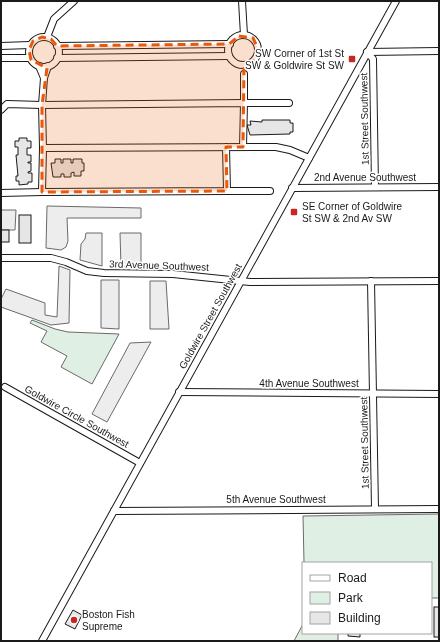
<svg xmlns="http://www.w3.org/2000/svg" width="440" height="642" font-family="Arial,sans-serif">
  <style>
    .green { fill: #e0efe3; stroke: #6a6a6a }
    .parking { fill: #ededed; stroke: #6a6a6a }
    .building { fill: #e6e6e6; stroke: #1a1a1a }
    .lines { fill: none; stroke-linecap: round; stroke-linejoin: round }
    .street-casing { stroke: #1a1a1a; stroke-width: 8 }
    .street { stroke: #fff; stroke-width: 6 }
    .marked { fill: #e8590c; fill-opacity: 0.2; stroke: #e8590c; stroke-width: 3; stroke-dasharray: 8 5; stroke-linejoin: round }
    .poi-dot { fill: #c62828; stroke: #fff; stroke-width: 1.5 }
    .labels { text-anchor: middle; stroke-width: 3; stroke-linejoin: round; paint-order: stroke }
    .poi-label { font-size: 10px; fill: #1a1a1a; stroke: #fff; text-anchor: start }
    .street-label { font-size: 10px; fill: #1a1a1a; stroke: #fff }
  </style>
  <rect width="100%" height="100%" fill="#fff"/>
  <g class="green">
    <polygon points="32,320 55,329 68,332 119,334 92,384 61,367 67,356 41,342 47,331 30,323"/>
    <polygon points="439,514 439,598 431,598 431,563 304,563 303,516"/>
    <polygon points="303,624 303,633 338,633 338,641 294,641"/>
  </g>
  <g class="parking">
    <polygon points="47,206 141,208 141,218 67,218 68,241 66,247 61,250 46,248"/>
    <polygon points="1,210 16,210 15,230 1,230"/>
    <polygon points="86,233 102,233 102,266 80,260 81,244 85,239"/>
    <polygon points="120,233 141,233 141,266 121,267"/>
    <polygon points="59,266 70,270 69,323 51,325 1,307 1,299 6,289 45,303 45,315 57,317"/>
    <polygon points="101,280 119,280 119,329 101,328"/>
    <polygon points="150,281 166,281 169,329 150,329"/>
    <polygon points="151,342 107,422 92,414 130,343"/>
  </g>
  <g class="building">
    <polygon points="262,120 290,120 290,123 293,123 293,132 290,132 290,134 250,135 247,125 251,125 250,121 262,122"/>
    <polygon points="19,138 27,138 27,141 31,141 31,148 27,148 27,155 31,155 31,162 28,162 28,163 31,163 31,171 28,172 28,173 32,173 32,182 28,182 28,184 19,185 19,181 16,181 16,176 18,176 16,155 18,155 18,147 15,147 15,141 19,141"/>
    <polygon points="55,159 61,159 61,163 63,163 63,159 71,159 71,163 73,163 73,159 82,159 82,163 84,163 84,171 81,171 81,176 74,176 74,172 71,173 71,177 64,177 64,174 61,174 61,177 53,177 51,163 55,163"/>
    <rect x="19" y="215" width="12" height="28"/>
    <rect x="1" y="230" width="8" height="12"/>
    <rect x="434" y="607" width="5" height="30"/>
    <polygon points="73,610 82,615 75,629 65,624"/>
    <polygon points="348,633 360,633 360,637 348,636"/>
  </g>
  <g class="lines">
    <defs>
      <g id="street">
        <polyline points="242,1 244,35"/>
        <circle cx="243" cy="50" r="15"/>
        <polyline points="47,37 54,19 74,1"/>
        <circle cx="44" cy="52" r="15"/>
        <polyline points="1,46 30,45"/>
        <polyline points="57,46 230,44"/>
        <polyline points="367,52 373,59 375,187"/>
        <polyline points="367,52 439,51"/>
        <polyline points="1,58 30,58"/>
        <polyline points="57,58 229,56"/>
        <polyline points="39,66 44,78 48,66"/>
        <polyline points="244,74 244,103 289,103"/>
        <polyline points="1,110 7,104 42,105 44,78"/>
        <polyline points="226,147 227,191 42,192 43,148 276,147 290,150 309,158"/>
        <polyline points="43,148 42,105 244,103 243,147"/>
        <polyline points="292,188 439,187"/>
        <polyline points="227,191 270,191"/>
        <polyline points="1,193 42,192"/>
        <polyline points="1,258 51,258 66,262 87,271 104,273 173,274 250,282 439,281"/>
        <polyline points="371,281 375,509"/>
        <polyline points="5,387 140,463"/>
        <polyline points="179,392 439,394"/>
        <polyline points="114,511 439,509"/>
        <polyline points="42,641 396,1"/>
      </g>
    </defs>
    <use href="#street" class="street-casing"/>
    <use href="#street" class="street"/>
  </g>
  <path class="marked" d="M239,36L253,38L259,51L255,60L244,66L243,147H226L227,191L42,192V105L47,68L31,60L29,50L33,41L42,37L51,39L57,46L229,44Z"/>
  <g class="poi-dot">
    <rect x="348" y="55" width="8" height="8" rx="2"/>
    <rect x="290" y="208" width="8" height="8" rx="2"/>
    <circle cx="74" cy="620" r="4"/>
  </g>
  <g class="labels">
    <g class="poi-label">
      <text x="344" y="57" text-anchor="end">SW Corner of 1st St<tspan x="344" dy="12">SW &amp; Goldwire St SW</tspan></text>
      <text x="302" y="210">SE Corner of Goldwire<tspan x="302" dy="12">St SW &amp; 2nd Av SW</tspan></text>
      <text x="82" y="618">Boston Fish<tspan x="82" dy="12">Supreme</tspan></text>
    </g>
    <g class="street-label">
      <text transform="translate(364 119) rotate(-91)" y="4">1st Street Southwest</text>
      <text x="365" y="181">2nd Avenue Southwest</text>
      <text transform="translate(159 265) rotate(2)" y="4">3rd Avenue Southwest</text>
      <text transform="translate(210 316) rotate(-61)" y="4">Goldwire Street Southwest</text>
      <text x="309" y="387">4th Avenue Southwest</text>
      <text transform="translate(77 416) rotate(29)" y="4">Goldwire Circle Southwest</text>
      <text transform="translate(364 443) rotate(-91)" y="4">1st Street Southwest</text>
      <text x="276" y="503">5th Avenue Southwest</text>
    </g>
  </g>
  <rect width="440" height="642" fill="none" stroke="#1a1a1a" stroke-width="4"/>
  <rect x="302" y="562" width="130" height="72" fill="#ffffff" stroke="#a3a3a3"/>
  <rect x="310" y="575" width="20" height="6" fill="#ffffff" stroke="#a3a3a3"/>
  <text x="338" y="582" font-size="12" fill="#1a1a1a">Road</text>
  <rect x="310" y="592" width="20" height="12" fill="#e0efe3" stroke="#a3a3a3"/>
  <text x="338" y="602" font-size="12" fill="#1a1a1a">Park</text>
  <rect x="310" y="612" width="20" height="12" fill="#e6e6e6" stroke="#a3a3a3"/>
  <text x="338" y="622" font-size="12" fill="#1a1a1a">Building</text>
</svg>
